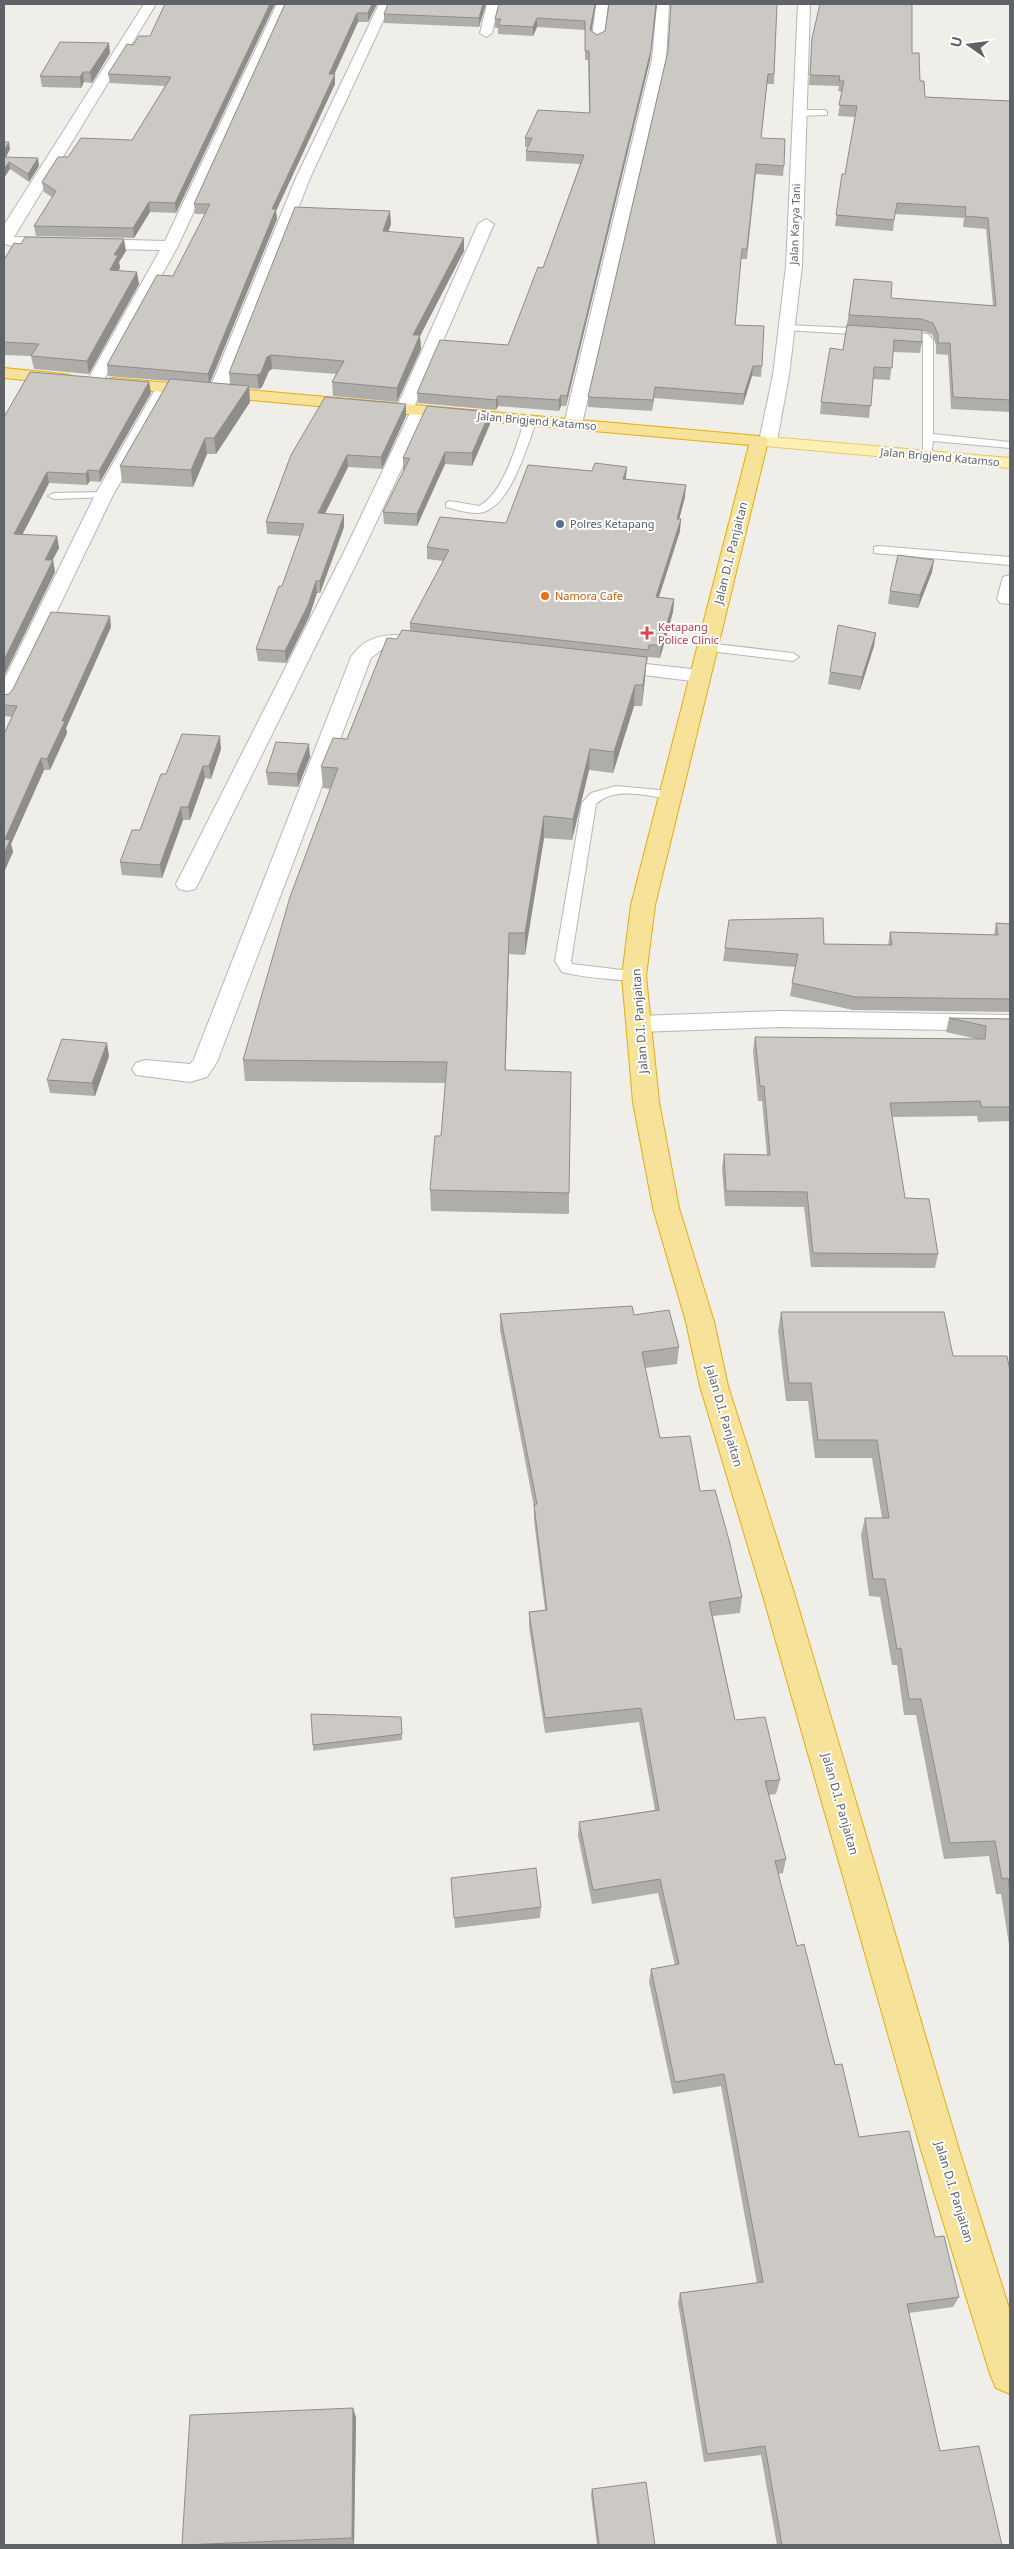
<svg xmlns="http://www.w3.org/2000/svg" width="1014" height="2549" font-family="'Noto Sans',sans-serif">
  <style>
    .lines { fill: none; stroke-linecap: round; stroke-linejoin: round }
    .lane-casing { stroke: #b5b7bb; stroke-width: 2 }
    .street-casing { stroke: #b5b7bb; stroke-width: 2 }
    .secondary-casing { stroke: #b4b6bb; stroke-width: 2 }
    .primary-casing { stroke: #e8c968; stroke-width: 2 }
    .highway-casing { stroke: #e8ac10; stroke-width: 2 }
    .lane { fill: #fff; fill-rule: evenodd }
    .street { fill: #fff; fill-rule: evenodd }
    .secondary { fill: #fff; fill-rule: evenodd }
    .primary { fill: #faf1b3; fill-rule: evenodd }
    .highway { fill: #f6e298; fill-rule: evenodd }
    .wall { fill: #afada9 }
    .shaded-wall { fill: #8f8d89 }
    .building { fill: #ccc9c4; stroke: #8f8d89 }
    .service-dot { fill: #5c6f8a; stroke: #fff; stroke-width: 2 }
    .food-dot { fill: #e8710a; stroke: #fff; stroke-width: 2 }
    .health-dot { fill: #e0444e; stroke: #fff; stroke-width: 2 }
    .labels { text-anchor: middle; stroke-width: 4; stroke-linejoin: round; paint-order: stroke }
    .far-street-label { font-size: 11px; fill: #5f6267; stroke: #fff }
    .far-service-label { font-size: 11px; fill: #4e5e75; stroke: #fff; text-anchor: start }
    .far-food-label { font-size: 11px; fill: #c56008; stroke: #fff; text-anchor: start }
    .far-health-label { font-size: 11px; fill: #be3a42; stroke: #fff; text-anchor: start }
    .street-label { font-size: 12px; fill: #5f6267; stroke: #fff }
  </style>
  <rect width="100%" height="100%" fill="#f0eee8"/>
  <g class="lines">
    <defs>
      <g id="lane">
        <polygon points="824,110 827,111 827,115 798,116 794,113 798,110"/>
        <polygon points="788,325 870,329 875,332 870,335 784,330 784,326"/>
        <polygon points="899,331 928,334 933,340 933,434 1010,442 1010,448 933,441 931,458 923,458 923,341 895,336 895,332"/>
        <path d="M531,417L537,420C527,445 512,503 484,512C473,515 457,510 446,507V503L450,501L479,506C504,493 516,445 525,420Z"/>
        <polygon points="104,492 110,495 108,497 54,499 48,496 54,493"/>
        <polygon points="878,546 1010,557 1010,565 874,553 874,547"/>
        <polygon points="707,643 793,653 799,657 793,661 702,650 701,647 702,644"/>
        <path d="M616,786L670,791L677,795L670,799C646,796 615,786 596,804L571,961L572,964L639,972L642,976L639,980L634,981C609,979 586,978 562,972L555,961L582,803L591,793Z"/>
      </g>
      <g id="street">
        <polygon points="144,4 156,4 14,237 165,241 277,4 289,4 178,246 103,381 101,385 89,385 87,381 160,250 17,247 4,244 4,225"/>
        <polygon points="379,4 391,4 310,178 226,393 223,397 211,397 208,393 296,178"/>
        <polygon points="487,4 499,4 492,33 486,37 480,33"/>
        <polygon points="596,4 608,4 604,39 598,43 592,39"/>
        <polygon points="657,4 669,4 666,60 582,424 579,428 567,428 564,424 652,60"/>
        <polygon points="486,219 494,224 414,407 426,407 429,411 364,548 198,884 195,889 187,891 179,889 176,884 346,548 410,413 399,413 396,409 478,224"/>
        <polygon points="165,383 171,384 174,388 113,495 14,700 11,704 4,706 4,680 95,495 156,388 159,384"/>
        <polygon points="1010,575 1010,604 1000,603 997,599 1003,577"/>
        <path d="M397,635L430,641L433,645L430,649L423,651L384,648L371,658L217,1062L207,1077L190,1082L136,1075L132,1069L136,1063L145,1060L190,1064L194,1059L351,657C363,640 377,635 397,635Z"/>
        <polygon points="610,660 700,670 707,672 710,676 707,680 700,682 603,670 600,666 603,662"/>
        <polygon points="780,1011 1010,1015 1010,1031 780,1027 639,1032 630,1030 627,1024 630,1018 639,1016"/>
      </g>
      <polygon id="secondary" points="798,4 810,4 802,266 789,375 777,441 774,445 762,445 759,441 773,375 786,266"/>
      <polygon id="primary" points="759,436 1010,458 1010,468 753,445 750,441 753,437"/>
      <g id="highway">
        <polygon points="4,368 64,374 70,375 72,379 70,383 64,384 4,378"/>
        <polygon points="114,378 759,436 765,437 768,441 655,905 646,976 659,1102 679,1208 714,1322 728,1386 795,1596 960,2153 1010,2311 1010,2394 996,2388 990,2374 922,2153 763,1596 700,1386 686,1322 653,1208 633,1102 622,976 631,905 749,445 108,387 106,383 108,379"/>
      </g>
    </defs>
    <use href="#lane" class="lane-casing"/>
    <use href="#street" class="street-casing"/>
    <use href="#secondary" class="secondary-casing"/>
    <use href="#primary" class="primary-casing"/>
    <use href="#highway" class="highway-casing"/>
    <use href="#lane" class="lane"/>
    <use href="#street" class="street"/>
    <use href="#secondary" class="secondary"/>
    <use href="#primary" class="primary"/>
    <use href="#highway" class="highway"/>
  </g>
  <g class="wall">
    <polygon points="275,4 176,213 150,212 134,238 36,236 34,226 52,197 44,192 42,182 68,157 132,140 165,86 110,83 108,74 133,45 150,36"/>
    <polygon points="285,4 377,4 368,22 358,22 334,74 335,74 335,84 276,211 277,219 210,383 230,384 229,373 391,224 388,232 464,251 420,336 421,349 397,402 333,396 332,382 336,374 272,369 269,371 262,387 259,389 249,388 250,402 216,454 207,454 193,487 122,483 120,466 169,381 108,376 107,365 173,276 205,214 195,214 194,204"/>
    <polygon points="388,4 486,4 479,27 384,23 384,14"/>
    <polygon points="596,4 591,31 597,35 605,31 609,4 657,4 650,60 566,406 561,406 559,411 498,406 496,410 418,403 417,393 508,345 543,268 580,164 526,161 526,151 528,147 525,147 525,138 589,113 588,60 585,60 585,30 537,27 533,36 498,34 498,28 495,28 495,19"/>
    <polygon points="668,4 777,4 774,84 767,84 761,138 784,166 783,176 756,174 747,259 741,259 735,325 762,366 761,377 752,376 743,405 654,398 652,411 588,407 588,397 668,51 671,4"/>
    <polygon points="812,38 912,53 925,97 1010,101 1010,412 951,409 948,355 936,354 936,345 932,334 922,331 922,342 920,353 893,352 890,380 873,379 869,418 820,414 821,402 843,350 854,279 891,298 993,306 986,229 963,227 964,218 895,214 893,231 835,226 842,174 845,174 855,117 838,116 842,92 838,91 839,86 809,85"/>
    <polygon points="110,53 92,83 84,82 81,88 42,87 40,76"/>
    <polygon points="4,142 10,149 6,157 39,166 29,182 10,169 4,178"/>
    <polygon points="126,251 119,262 120,268 118,271 139,284 89,374 34,369 31,356 4,355 4,260"/>
    <polygon points="149,382 151,393 100,482 90,481 87,485 49,483 22,535 57,536 59,548 52,560 53,560 55,572 4,676 4,417"/>
    <polygon points="406,416 382,469 348,467 325,514 344,515 344,527 320,593 317,593 309,617 286,663 258,661 256,649 282,586 300,536 267,534 266,522 291,455"/>
    <polygon points="490,424 472,466 445,464 417,526 384,524 383,512 404,470 403,470 403,458"/>
    <polygon points="626,479 685,497 679,519 680,531 659,597 674,599 673,612 660,658 648,657 647,662 646,662 645,678 642,706 634,706 613,773 589,770 572,840 544,838 525,955 509,954 505,1070 569,1193 569,1214 431,1211 430,1190 441,1136 446,1083 245,1081 243,1060 331,789 323,788 321,767 347,739 397,639 410,630 410,623 443,561 427,559 427,547 506,523"/>
    <polygon points="932,572 918,608 888,604 890,591"/>
    <polygon points="111,627 66,728 67,733 50,770 44,770 11,844 13,852 4,872 4,734 12,717 4,716 4,695 9,694"/>
    <polygon points="874,646 860,690 828,684 830,672"/>
    <polygon points="221,749 211,779 205,778 190,820 183,820 162,878 122,875 120,862 140,830 166,774"/>
    <polygon points="310,757 298,787 268,785 266,772"/>
    <polygon points="996,923 1010,924 1010,1012 853,1010 790,996 795,967 723,961 725,948 824,944 888,945 890,932 994,935"/>
    <polygon points="949,1018 1010,1019 1010,1121 978,1122 977,1116 892,1117 905,1198 938,1254 935,1268 811,1267 804,1207 725,1206 722,1168 724,1154 767,1155 762,1101 758,1101 753,1051 755,1037 977,1039 946,1032"/>
    <polygon points="109,1056 95,1096 50,1093 47,1080"/>
    <polygon points="781,1312 1010,1371 1010,1951 1001,1894 996,1894 989,1856 944,1859 916,1715 904,1715 897,1665 892,1665 880,1597 869,1596 861,1535 865,1518 882,1518 872,1458 815,1458 808,1401 786,1401 778,1331"/>
    <polygon points="500,1314 634,1315 679,1347 677,1364 645,1368 660,1438 700,1491 742,1597 740,1613 713,1616 735,1720 780,1780 776,1794 769,1795 786,1859 783,1873 778,1874 797,1946 859,2137 935,2237 959,2297 953,2307 909,2313 940,2451 1002,2545 777,2545 761,2455 704,2462 678,2303 680,2293 757,2283 721,2086 673,2094 649,1982 651,1969 675,1965 658,1893 592,1904 578,1836 579,1822 655,1810 639,1722 545,1733 529,1627 529,1612 545,1610 534,1520 534,1507 500,1330"/>
    <polygon points="401,1717 402,1740 313,1751 313,1745"/>
    <polygon points="451,1878 541,1907 540,1918 455,1928"/>
    <polygon points="353,2408 356,2418 354,2545 182,2545"/>
    <polygon points="592,2489 655,2545 597,2545 591,2495"/>
  </g>
  <g class="shaded-wall">
    <polygon points="270,4 275,4 176,213 175,203"/>
    <polygon points="372,4 377,4 368,22 368,13"/>
    <polygon points="483,4 486,4 479,27 479,18"/>
    <polygon points="595,4 596,4 590,39 590,30"/>
    <polygon points="656,4 657,4 650,60 566,406 567,396"/>
    <polygon points="357,13 358,22 330,84 329,74"/>
    <polygon points="537,18 537,27 533,36 533,27"/>
    <polygon points="109,43 110,53 92,83 90,72"/>
    <polygon points="83,72 84,82 81,88 80,77"/>
    <polygon points="335,74 335,84 276,211 277,219 209,385 208,374 272,209"/>
    <polygon points="9,142 10,149 4,161 4,151"/>
    <polygon points="38,158 39,166 29,182 28,174"/>
    <polygon points="9,162 10,169 4,178 4,169"/>
    <polygon points="149,202 150,212 134,238 133,228"/>
    <polygon points="390,211 391,224 384,244 383,231"/>
    <polygon points="464,238 464,251 420,336 421,349 397,402 397,388 413,335"/>
    <polygon points="124,239 126,251 119,262 120,268 112,283 110,270 114,255"/>
    <polygon points="137,272 139,284 89,374 87,361"/>
    <polygon points="271,355 272,369 269,371 262,387 259,389 257,375 267,357"/>
    <polygon points="753,366 752,376 743,405 744,394"/>
    <polygon points="149,382 151,393 100,482 99,471"/>
    <polygon points="249,386 250,402 216,454 214,438"/>
    <polygon points="655,387 654,398 652,411 653,400"/>
    <polygon points="561,395 561,406 559,411 559,400"/>
    <polygon points="498,396 498,406 496,410 496,400"/>
    <polygon points="406,404 406,416 382,469 381,457"/>
    <polygon points="490,412 490,424 472,466 472,453"/>
    <polygon points="205,438 207,454 193,487 191,470"/>
    <polygon points="445,452 445,464 417,526 417,514"/>
    <polygon points="347,455 348,467 319,525 318,513"/>
    <polygon points="627,467 626,478 623,491 623,479"/>
    <polygon points="88,470 90,481 87,485 86,474"/>
    <polygon points="47,472 49,483 17,545 14,534"/>
    <polygon points="686,485 685,497 676,531 677,519"/>
    <polygon points="344,515 344,527 320,593 320,581"/>
    <polygon points="681,519 680,531 655,609 656,597"/>
    <polygon points="57,536 59,548 47,571 45,560"/>
    <polygon points="53,560 55,572 4,676 4,660"/>
    <polygon points="934,560 932,572 918,608 920,595"/>
    <polygon points="316,581 317,593 309,617 286,663 285,651"/>
    <polygon points="674,599 673,612 660,658 661,645"/>
    <polygon points="110,616 111,627 66,728 67,733 50,770 47,759 62,721"/>
    <polygon points="876,633 874,646 860,690 862,677"/>
    <polygon points="647,657 645,678 642,706 643,685"/>
    <polygon points="635,685 634,706 613,773 614,752"/>
    <polygon points="220,736 221,749 211,779 209,766"/>
    <polygon points="309,744 310,757 298,787 297,774"/>
    <polygon points="590,749 589,770 572,840 573,819"/>
    <polygon points="41,758 44,770 11,844 13,852 4,872 4,854 5,839"/>
    <polygon points="203,766 205,778 190,820 188,807"/>
    <polygon points="181,807 183,820 162,878 160,865"/>
    <polygon points="544,816 544,838 525,955 525,933"/>
    <polygon points="509,933 509,954 505,1091 505,1070"/>
    <polygon points="107,1043 109,1056 95,1096 92,1083"/>
    <polygon points="353,2408 356,2418 354,2545 352,2538"/>
  </g>
  <g class="building">
    <polygon points="165,4 270,4 175,203 149,202 133,228 34,226 56,191 42,182 58,157 68,157 81,138 132,140 171,77 108,74 127,44 133,45 139,36 150,36"/>
    <polygon points="285,4 372,4 368,13 357,13 329,74 335,74 272,209 276,209 208,374 107,365 157,275 173,276 210,204 194,204"/>
    <polygon points="388,4 483,4 479,18 384,14"/>
    <polygon points="499,4 595,4 590,30 597,35 605,31 609,4 656,4 651,50 567,396 561,395 559,400 498,396 496,400 417,393 440,340 508,345 538,267 543,268 584,155 526,151 532,138 525,138 538,110 590,113 589,51 585,51 585,21 537,18 533,27 498,25 501,19 495,19"/>
    <polygon points="671,4 777,4 774,74 768,74 761,138 785,139 784,166 756,164 747,249 742,249 735,325 764,326 762,366 753,366 744,394 655,387 653,400 588,397 668,51"/>
    <polygon points="820,4 912,4 912,53 919,53 920,81 924,81 925,97 1010,101 1010,400 953,397 950,343 938,343 938,334 933,323 921,319 849,315 854,279 892,282 891,298 996,306 988,218 965,216 966,207 897,203 894,220 836,215 842,174 845,174 857,106 839,105 844,81 839,81 840,76 810,75 812,38"/>
    <polygon points="60,42 109,43 90,72 83,72 80,77 40,76"/>
    <polygon points="4,142 9,142 4,151"/>
    <polygon points="4,157 38,158 28,174 9,162 4,169"/>
    <polygon points="295,207 390,211 383,231 464,238 413,335 420,335 397,388 332,382 344,361 271,355 267,357 261,373 257,375 229,373"/>
    <polygon points="25,237 124,239 114,255 118,255 110,270 137,272 87,361 31,356 39,344 4,342 4,260 14,243 21,244"/>
    <polygon points="847,325 922,330 922,342 894,340 892,368 874,367 871,406 821,402 830,348 843,350"/>
    <polygon points="30,372 149,382 99,471 88,470 86,474 47,472 14,534 57,536 45,560 53,560 4,660 4,417"/>
    <polygon points="170,379 249,386 214,438 205,438 191,470 120,466"/>
    <polygon points="325,397 406,404 381,457 347,455 318,513 344,515 320,581 316,581 308,605 285,651 256,649 279,586 282,586 304,524 266,522 291,455"/>
    <polygon points="427,406 490,412 472,453 445,452 417,514 383,512 410,458 403,458"/>
    <polygon points="595,463 627,467 623,479 686,485 677,519 681,519 656,597 674,599 661,645 649,645 648,650 410,623 449,550 427,547 440,517 506,523 528,465 592,471"/>
    <polygon points="898,555 934,560 920,595 890,591"/>
    <polygon points="51,612 110,616 62,721 65,721 47,759 41,758 5,839 10,840 4,854 4,748 5,745 4,745 4,734 17,706 4,705 4,695 9,694 13,689"/>
    <polygon points="838,625 876,633 862,677 830,672"/>
    <polygon points="402,630 647,657 643,685 635,685 614,752 590,749 573,819 544,816 525,933 509,933 505,1070 571,1072 569,1193 430,1190 435,1136 441,1136 447,1062 243,1060 290,897 338,768 321,767 333,738 347,739 387,638 397,639"/>
    <polygon points="182,734 220,736 209,766 203,766 188,807 181,807 160,865 120,862 132,830 140,830 161,774 166,774"/>
    <polygon points="276,742 309,744 297,774 266,772"/>
    <polygon points="823,918 824,944 892,945 890,932 998,935 996,923 1010,924 1010,999 855,997 792,983 798,954 725,948 729,920"/>
    <polygon points="949,1018 1010,1019 1010,1107 982,1107 980,1101 890,1103 905,1198 929,1199 938,1254 813,1253 807,1192 726,1191 724,1154 770,1155 764,1086 760,1086 755,1037 985,1039 986,1026"/>
    <polygon points="62,1039 107,1043 92,1083 47,1080"/>
    <polygon points="632,1306 634,1315 669,1310 679,1347 642,1352 660,1438 690,1436 700,1491 715,1490 729,1540 742,1597 709,1602 735,1720 765,1717 780,1780 765,1781 786,1859 775,1861 797,1946 804,1944 835,2065 842,2064 859,2137 909,2131 935,2237 944,2236 959,2297 907,2304 940,2451 979,2446 1002,2545 782,2545 765,2446 707,2454 680,2293 763,2282 724,2074 675,2082 651,1969 679,1964 660,1879 593,1890 579,1822 659,1810 641,1708 545,1718 529,1612 547,1610 534,1505 537,1504 500,1314"/>
    <polygon points="781,1312 944,1312 953,1356 1007,1356 1010,1371 1010,1894 1008,1878 1002,1879 995,1841 950,1843 921,1699 909,1699 901,1648 897,1649 885,1579 873,1579 865,1518 889,1518 877,1440 818,1440 811,1383 789,1383"/>
    <polygon points="311,1714 401,1717 402,1734 313,1745"/>
    <polygon points="536,1868 541,1907 454,1918 451,1878"/>
    <polygon points="353,2408 352,2538 182,2545 190,2415"/>
    <polygon points="646,2482 655,2545 599,2545 592,2489"/>
  </g>
  <circle class="service-dot" cx="560" cy="524" r="5"/>
  <circle class="food-dot" cx="545" cy="596" r="5"/>
  <path class="health-dot" d="M644.5 625.5h5v5h5v5h-5v5h-5v-5h-5v-5h5z"/>
  <g class="labels">
    <g class="far-street-label">
      <text transform="translate(795 224) rotate(-88)" y="4">Jalan Karya Tani</text>
      <text transform="translate(537 421) rotate(5)" y="4">Jalan Brigjend Katamso</text>
      <text transform="translate(940 457) rotate(5)" y="4">Jalan Brigjend Katamso</text>
    </g>
    <g class="far-service-label">
      <text x="570" y="528">Polres Ketapang</text>
    </g>
    <g class="far-food-label">
      <text x="555" y="600">Namora Cafe</text>
    </g>
    <g class="far-health-label">
      <text x="658" y="631">Ketapang<tspan x="658" dy="13">Police Clinic</tspan></text>
    </g>
    <g class="street-label">
      <text transform="translate(731 553) rotate(-76)" y="4">Jalan D.I. Panjaitan</text>
      <text transform="translate(640 1021) rotate(-94)" y="4">Jalan D.I. Panjaitan</text>
      <text transform="translate(724 1416) rotate(74)" y="4">Jalan D.I. Panjaitan</text>
      <text transform="translate(840 1804) rotate(74)" y="4">Jalan D.I. Panjaitan</text>
      <text transform="translate(954 2192) rotate(73)" y="4">Jalan D.I. Panjaitan</text>
    </g>
  </g>
  <rect width="1014" height="2549" fill="none" stroke="#5f6267" stroke-width="10"/>
  <g transform="translate(969 45) rotate(284)" stroke="#ffffff" stroke-width="4" paint-order="stroke">
  <path d="M0-4L9 19L0 12L-9 19Z" fill="#5f6267"/>
  <text y="-8" font-size="14" font-weight="bold" text-anchor="middle" fill="#5f6267">U</text>
  </g>
</svg>
